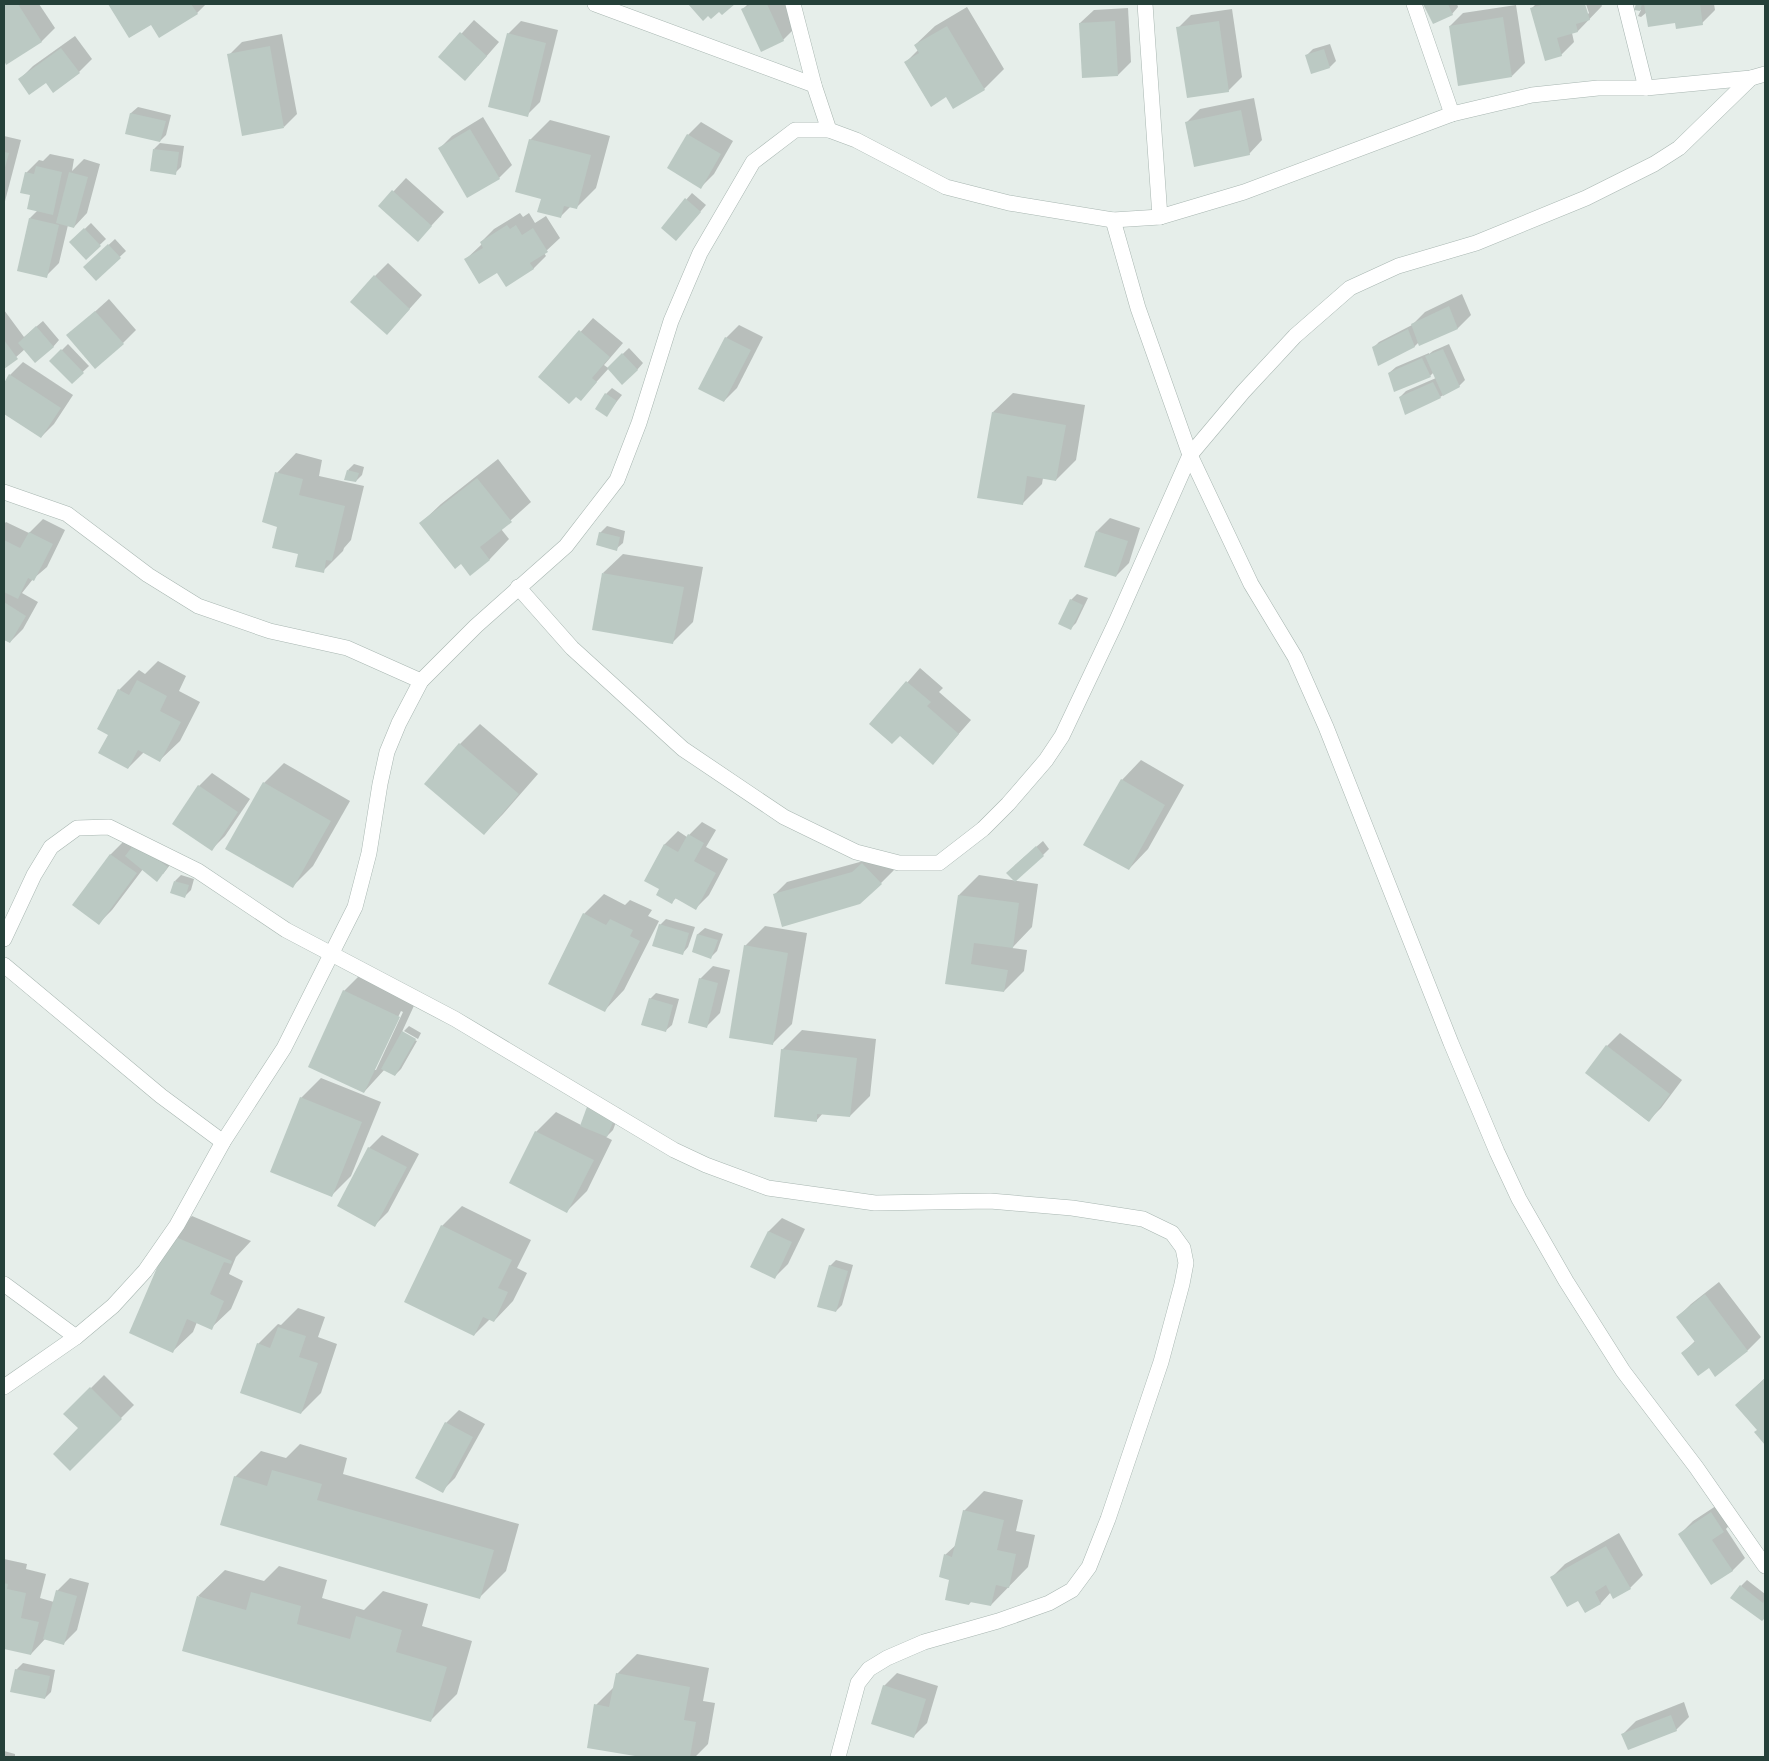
<svg xmlns="http://www.w3.org/2000/svg" width="1769" height="1761" font-family="'Golos Text',sans-serif">
  <style>
    .shadow { fill: #0003; fill-rule: evenodd }
    .building { fill: #bbc9c3 }
    .lines { fill: none; stroke-linecap: round; stroke-linejoin: round }
    .minor-casing { stroke: #a8b6b1; stroke-width: 16 }
    .minor { stroke: #fff; stroke-width: 15 }
  </style>
  <rect width="100%" height="100%" fill="#e6eeea"/>
  <g class="shadow">
    <polygon points="4,4 39,4 55,28 42,41 7,63 4,58"/>
    <polygon points="109,4 206,4 197,13 151,23 130,37"/>
    <polygon points="748,4 786,4 796,27 783,40 743,9"/>
    <polygon points="1425,4 1457,4 1458,7 1452,14 1434,23"/>
    <polygon points="1536,4 1584,4 1587,15 1589,13 1586,4 1601,4 1602,6 1578,31 1572,33 1574,42 1561,55 1532,8"/>
    <polygon points="1637,4 1714,4 1715,10 1702,23 1676,21 1647,12 1641,17 1638,16 1641,10 1636,9"/>
    <polygon points="1516,5 1525,63 1512,76 1450,26 1463,13"/>
    <polygon points="967,7 1004,69 984,89 946,96 906,62 918,50 915,45 935,26"/>
    <polygon points="1128,8 1131,62 1118,75 1080,23 1094,10"/>
    <polygon points="1232,9 1242,77 1228,91 1178,28 1191,15"/>
    <polygon points="474,20 499,42 478,66 440,57"/>
    <polygon points="521,21 558,30 540,102 527,115 508,34"/>
    <polygon points="282,34 297,114 284,127 229,55 242,42"/>
    <polygon points="75,36 92,59 79,72 46,81 20,79 33,66"/>
    <polygon points="1330,44 1336,61 1330,67 1306,56 1313,49"/>
    <polygon points="1254,98 1262,140 1249,154 1187,122 1200,109"/>
    <polygon points="138,107 171,115 166,135 160,141 127,133 131,113"/>
    <polygon points="483,117 512,165 499,178 439,149 452,136"/>
    <polygon points="550,120 610,136 596,188 576,208 571,206 560,217 542,198 530,140"/>
    <polygon points="701,122 733,141 714,174 701,187 688,135"/>
    <polygon points="4,136 21,140 4,205"/>
    <polygon points="160,143 184,146 181,167 175,173 154,149"/>
    <polygon points="50,154 74,159 72,171 84,159 100,164 87,213 74,227 68,225 59,263 46,276 30,218 38,210 31,194 26,173 39,160 43,161"/>
    <polygon points="406,178 444,212 418,240 380,206"/>
    <polygon points="692,193 706,205 682,233 662,228"/>
    <polygon points="520,213 523,217 529,213 535,223 546,216 560,238 544,253 546,256 533,269 498,271 465,260 482,244 481,242 494,229"/>
    <polygon points="91,223 106,239 86,258 71,242"/>
    <polygon points="115,239 126,251 96,279 85,267"/>
    <polygon points="388,263 422,295 387,334 375,276"/>
    <polygon points="1462,294 1471,315 1458,328 1420,344 1419,342 1415,346 1379,364 1373,348 1379,342 1412,325 1425,312"/>
    <polygon points="109,299 136,330 123,343 68,336"/>
    <polygon points="4,310 24,337 43,321 59,340 53,347 25,349 4,368"/>
    <polygon points="593,318 623,343 604,365 608,368 629,348 643,363 637,370 609,368 581,399 540,377"/>
    <polygon points="739,325 763,337 737,388 724,401 726,338"/>
    <polygon points="68,344 89,366 72,382 51,361"/>
    <polygon points="1449,344 1465,380 1459,386 1440,397 1400,397 1406,391 1436,378 1434,372 1430,376 1389,373 1396,367 1429,353 1429,354 1433,351"/>
    <polygon points="23,362 73,395 54,424 41,437 4,412 4,385 10,375"/>
    <polygon points="612,388 622,395 606,415 606,394"/>
    <polygon points="1013,393 1085,405 1076,460 1056,480 1043,478 1042,484 1022,504 993,412"/>
    <polygon points="296,453 322,460 319,476 364,486 351,540 344,548 343,551 323,571 279,526 277,473"/>
    <polygon points="498,459 531,502 501,529 509,539 490,559 470,574 461,562 421,523 441,504"/>
    <polygon points="354,464 364,467 362,475 356,481 348,470"/>
    <polygon points="1110,518 1140,528 1129,563 1116,576 1097,531"/>
    <polygon points="43,519 65,530 47,567 33,579 22,593 38,602 23,629 10,642 4,638 4,524 6,522 29,533"/>
    <polygon points="607,526 625,531 623,543 616,549 600,533"/>
    <polygon points="623,554 703,567 693,622 673,642 603,573"/>
    <polygon points="1077,594 1088,598 1076,623 1070,629 1071,600"/>
    <polygon points="158,661 186,676 179,691 200,702 180,741 160,760 144,752 128,768 110,734 119,690 139,670 145,674"/>
    <polygon points="920,668 943,688 939,692 971,720 933,763 900,735 871,724"/>
    <polygon points="480,724 538,774 503,814 484,834 426,784 460,744"/>
    <polygon points="1141,760 1184,785 1148,849 1129,869 1122,780"/>
    <polygon points="284,763 350,801 313,866 293,886 227,848 264,783"/>
    <polygon points="212,773 250,799 225,836 212,849 199,786"/>
    <polygon points="702,822 716,830 706,847 728,859 709,895 696,908 676,898 672,902 661,888 646,880 665,844 678,831 687,837"/>
    <polygon points="124,841 133,848 173,861 163,874 143,869 112,910 99,923 74,905 111,854"/>
    <polygon points="1043,841 1049,849 1043,855 1014,866"/>
    <polygon points="876,851 894,870 881,883 774,895 787,882 867,860"/>
    <polygon points="181,875 194,879 191,890 185,896 175,881"/>
    <polygon points="979,875 1038,884 1032,927 1012,948 1027,950 1024,971 1004,991 946,983 959,895"/>
    <polygon points="604,894 625,905 630,900 652,910 648,916 659,921 624,990 605,1010 584,914"/>
    <polygon points="666,919 695,927 688,947 682,954 660,925"/>
    <polygon points="765,926 807,933 792,1024 772,1044 745,946"/>
    <polygon points="705,928 723,934 717,951 711,957 693,951 698,934"/>
    <polygon points="713,966 730,970 720,1013 707,1026 700,979"/>
    <path d="M364,971L418,997L401,1034L417,1041L401,1069L395,1075L385,1069L364,1092L344,991ZM401,1011L403,1012L376,1070H373Z"/>
    <polygon points="656,993 679,999 672,1025 665,1031 650,999"/>
    <polygon points="409,1026 421,1033 418,1039 404,1031"/>
    <polygon points="802,1030 876,1039 870,1096 850,1116 823,1113 816,1121 782,1050"/>
    <polygon points="1620,1033 1682,1080 1661,1108 1648,1121 1587,1073 1607,1046"/>
    <polygon points="321,1078 381,1102 351,1176 332,1195 301,1098"/>
    <polygon points="595,1098 621,1109 613,1130 606,1137 612,1140 587,1191 567,1211 536,1132 556,1112 581,1125"/>
    <polygon points="382,1135 419,1154 388,1212 375,1225 369,1148"/>
    <polygon points="462,1206 531,1240 517,1268 527,1273 513,1301 494,1321 490,1319 474,1335 442,1226"/>
    <polygon points="192,1216 251,1241 236,1257 229,1274 243,1281 231,1309 211,1328 197,1322 193,1332 173,1351 172,1235"/>
    <polygon points="782,1218 805,1229 788,1264 775,1277 752,1266 769,1231"/>
    <polygon points="836,1260 853,1265 842,1305 836,1311 830,1266"/>
    <polygon points="1719,1282 1761,1337 1748,1350 1709,1366 1682,1354 1695,1341 1678,1317 1691,1304"/>
    <polygon points="298,1308 325,1317 318,1337 337,1344 321,1393 301,1413 258,1344 278,1324 281,1325"/>
    <polygon points="104,1375 134,1405 70,1469 80,1428 65,1414"/>
    <polygon points="1765,1378 1765,1443 1756,1432 1758,1430 1737,1405"/>
    <polygon points="459,1410 485,1424 455,1478 442,1491 446,1423"/>
    <polygon points="300,1444 347,1458 343,1474 519,1524 506,1571 480,1597 235,1477 261,1451 286,1458"/>
    <polygon points="984,1491 1023,1500 1016,1531 1035,1535 1028,1567 991,1605 972,1601 969,1604 945,1555 957,1544 964,1511"/>
    <polygon points="1725,1500 1736,1518 1726,1529 1745,1558 1732,1571 1680,1534 1693,1521"/>
    <polygon points="1619,1533 1643,1575 1630,1588 1611,1592 1601,1603 1585,1611 1579,1599 1552,1577 1565,1564"/>
    <polygon points="4,1559 27,1564 26,1569 46,1574 40,1598 54,1602 57,1591 70,1578 89,1583 77,1630 64,1643 46,1638 31,1654 4,1648"/>
    <polygon points="279,1566 327,1580 322,1598 364,1610 383,1591 428,1604 422,1626 472,1641 457,1694 431,1720 198,1596 225,1570 264,1581"/>
    <polygon points="1747,1580 1765,1594 1765,1616 1741,1586"/>
    <polygon points="637,1654 709,1668 703,1701 715,1703 708,1744 695,1757 648,1757 588,1747 596,1705 615,1686 617,1674"/>
    <polygon points="23,1663 55,1670 51,1692 45,1698 16,1670"/>
    <polygon points="897,1673 938,1686 927,1723 914,1736 884,1686"/>
    <polygon points="1684,1702 1689,1717 1676,1730 1623,1734 1636,1721"/>
    <polygon points="4,1751 15,1754 15,1757 4,1757"/>
  </g>
  <g class="building">
    <polygon points="4,4 18,4 42,42 6,65 4,60"/>
    <polygon points="108,4 191,4 198,14 159,38 151,25 129,38"/>
    <polygon points="688,4 735,4 722,15 719,12 711,19 708,16 703,21"/>
    <polygon points="752,4 767,4 784,41 761,52 741,9"/>
    <polygon points="1423,4 1448,4 1453,15 1433,24"/>
    <polygon points="1545,4 1585,4 1590,20 1576,24 1578,32 1557,38 1562,56 1545,61 1530,8"/>
    <polygon points="1636,4 1642,4 1640,11 1634,10"/>
    <polygon points="1644,4 1700,4 1703,25 1676,29 1675,23 1648,27"/>
    <polygon points="1503,17 1512,77 1458,86 1449,26"/>
    <polygon points="1115,21 1118,76 1082,78 1079,23"/>
    <polygon points="1219,21 1229,92 1187,98 1176,27"/>
    <polygon points="947,26 985,90 953,109 946,97 931,107 904,62 919,53 914,45"/>
    <polygon points="460,32 487,56 465,81 438,57"/>
    <polygon points="507,33 546,43 528,117 488,107"/>
    <polygon points="270,46 284,128 242,136 227,54"/>
    <polygon points="61,48 80,73 53,93 46,83 29,95 18,79"/>
    <polygon points="1324,49 1330,68 1311,74 1305,55"/>
    <polygon points="1241,110 1250,155 1194,167 1185,122"/>
    <polygon points="130,113 166,121 160,142 125,134"/>
    <polygon points="470,129 500,179 467,198 438,148"/>
    <polygon points="687,134 721,154 701,189 667,168"/>
    <polygon points="529,139 591,155 577,209 564,206 561,218 537,212 541,199 515,192"/>
    <polygon points="153,149 179,152 176,175 150,171"/>
    <polygon points="4,152 9,153 4,171"/>
    <polygon points="36,166 62,172 53,215 27,209 30,195 20,193 25,172 34,174"/>
    <polygon points="69,172 88,177 74,228 56,223"/>
    <polygon points="392,190 432,226 418,242 378,206"/>
    <polygon points="685,198 701,212 676,241 661,228"/>
    <polygon points="29,218 59,225 47,278 17,271"/>
    <polygon points="507,225 510,229 516,225 522,235 533,228 548,252 530,263 534,269 506,287 497,273 479,284 464,259 483,248 480,242"/>
    <polygon points="84,228 101,246 86,260 69,242"/>
    <polygon points="108,244 121,258 96,281 83,267"/>
    <polygon points="374,275 410,309 387,335 350,302"/>
    <polygon points="1449,306 1458,329 1419,346 1411,324"/>
    <polygon points="95,311 124,344 95,369 66,335"/>
    <polygon points="36,326 54,347 35,363 18,343"/>
    <polygon points="1408,329 1415,347 1378,366 1372,347"/>
    <polygon points="579,330 610,357 592,378 597,382 581,401 576,397 569,404 538,377"/>
    <polygon points="725,337 751,350 724,402 698,389"/>
    <polygon points="4,340 18,359 4,369"/>
    <polygon points="61,349 84,373 72,384 49,361"/>
    <polygon points="1443,349 1460,387 1443,396 1425,356"/>
    <polygon points="622,353 638,370 622,385 607,368"/>
    <polygon points="1422,358 1431,377 1394,392 1388,373"/>
    <polygon points="9,374 61,408 41,438 4,414 4,383"/>
    <polygon points="1433,382 1441,398 1405,415 1399,397"/>
    <polygon points="605,393 617,401 607,417 595,409"/>
    <polygon points="992,412 1066,425 1056,481 1027,476 1023,505 977,498"/>
    <polygon points="347,470 359,473 356,482 344,480"/>
    <polygon points="275,472 303,479 299,495 345,506 332,561 326,560 324,573 295,567 298,554 272,548 277,527 262,522"/>
    <polygon points="477,478 512,522 480,547 490,560 470,576 461,564 455,569 419,523"/>
    <polygon points="1096,531 1128,541 1116,577 1084,567"/>
    <polygon points="29,532 53,544 34,581 28,578 18,599 4,592 4,540 20,548"/>
    <polygon points="599,532 620,537 617,551 596,545"/>
    <polygon points="602,573 684,587 673,644 592,630"/>
    <polygon points="1070,599 1083,605 1071,630 1058,624"/>
    <polygon points="4,602 26,616 10,643 4,640"/>
    <polygon points="137,680 167,696 160,711 181,722 160,762 138,750 128,769 98,753 108,735 97,729 118,689 129,695"/>
    <polygon points="906,681 931,702 927,706 959,734 933,765 900,736 892,744 869,724"/>
    <polygon points="459,743 519,794 484,835 424,784"/>
    <polygon points="1121,779 1165,805 1129,870 1083,845"/>
    <polygon points="263,782 331,821 293,888 225,849"/>
    <polygon points="198,785 238,812 212,851 172,824"/>
    <polygon points="688,834 704,843 694,861 716,873 696,910 675,898 672,904 656,895 659,889 644,881 664,844 678,852"/>
    <polygon points="135,843 168,867 157,882 125,856"/>
    <polygon points="1036,846 1044,856 1015,882 1006,873"/>
    <polygon points="110,854 137,873 99,925 72,905"/>
    <polygon points="862,863 882,884 860,904 782,927 773,894 852,872"/>
    <polygon points="174,881 189,885 185,898 170,893"/>
    <polygon points="958,895 1019,903 1013,948 974,943 971,964 1008,970 1004,992 945,984"/>
    <polygon points="583,913 606,925 610,919 633,930 630,936 640,941 605,1012 548,984"/>
    <polygon points="659,924 689,933 683,955 652,946"/>
    <polygon points="697,934 718,940 711,959 692,952"/>
    <polygon points="744,945 788,953 773,1045 729,1038"/>
    <polygon points="699,978 718,983 707,1028 688,1023"/>
    <polygon points="343,990 400,1017 364,1093 308,1067"/>
    <polygon points="649,998 673,1005 666,1032 641,1025"/>
    <polygon points="402,1031 416,1039 395,1076 381,1069"/>
    <polygon points="1606,1045 1670,1094 1649,1122 1585,1073"/>
    <polygon points="781,1049 857,1058 850,1117 817,1114 817,1122 774,1117"/>
    <polygon points="300,1097 362,1122 332,1197 270,1172"/>
    <polygon points="588,1104 616,1115 607,1137 580,1126"/>
    <polygon points="535,1131 594,1160 567,1213 509,1183"/>
    <polygon points="368,1147 407,1167 375,1227 337,1206"/>
    <polygon points="441,1225 512,1260 498,1288 508,1292 494,1322 483,1317 474,1336 404,1302"/>
    <polygon points="768,1231 792,1242 775,1279 750,1267"/>
    <polygon points="171,1235 232,1261 231,1264 224,1262 210,1294 224,1301 212,1330 187,1319 173,1353 129,1333"/>
    <polygon points="829,1265 848,1271 836,1312 817,1307"/>
    <polygon points="1705,1294 1748,1351 1715,1377 1709,1368 1698,1376 1681,1353 1695,1342 1676,1317"/>
    <polygon points="278,1327 306,1336 299,1357 318,1363 301,1414 240,1393 257,1343 270,1348"/>
    <polygon points="1764,1379 1765,1381 1765,1445 1754,1432 1757,1430 1735,1405"/>
    <polygon points="90,1387 122,1419 70,1471 53,1454 78,1428 63,1414"/>
    <polygon points="445,1422 473,1437 443,1493 415,1478"/>
    <polygon points="272,1470 322,1484 317,1500 494,1550 480,1599 220,1525 234,1476 267,1486"/>
    <polygon points="963,1510 1004,1520 997,1550 1016,1554 1009,1588 996,1585 991,1606 970,1602 969,1605 945,1600 949,1580 939,1577 944,1554 952,1557"/>
    <polygon points="1711,1512 1724,1532 1712,1540 1733,1571 1711,1585 1678,1534"/>
    <polygon points="1606,1546 1631,1589 1613,1599 1606,1585 1595,1592 1601,1604 1585,1613 1578,1601 1567,1607 1550,1577"/>
    <polygon points="4,1583 8,1584 7,1589 26,1593 21,1618 39,1622 31,1655 4,1649"/>
    <polygon points="1740,1585 1763,1603 1765,1599 1765,1618 1762,1621 1730,1598"/>
    <polygon points="56,1590 77,1596 64,1645 43,1639"/>
    <polygon points="251,1592 301,1606 297,1624 350,1639 356,1616 402,1630 396,1652 447,1667 431,1722 182,1651 197,1596 246,1610"/>
    <polygon points="15,1669 50,1676 45,1699 10,1692"/>
    <polygon points="616,1673 690,1687 684,1720 696,1722 690,1757 641,1757 587,1748 594,1704 609,1707"/>
    <polygon points="883,1685 926,1699 914,1738 871,1724"/>
    <polygon points="1671,1715 1677,1731 1628,1750 1621,1734"/>
  </g>
  <g class="lines">
    <defs>
      <g id="minor">
        <polyline points="595,4 814,85"/>
        <polyline points="793,4 814,85 829,130"/>
        <polyline points="1145,4 1160,217"/>
        <polyline points="1414,4 1452,114"/>
        <polyline points="1625,4 1646,88"/>
        <polyline points="1113,220 1138,308 1190,455 1251,584 1295,657 1326,727 1451,1043 1497,1152 1519,1199 1566,1281 1623,1371 1696,1467 1765,1566"/>
        <polyline points="4,492 67,514 148,575 198,606 270,631 347,648 421,681"/>
        <polyline points="518,587 572,648 683,749 784,817 856,852 899,863 939,863 983,829 1008,804 1046,760 1062,736 1116,622 1190,455 1243,392 1295,336 1350,288 1398,266 1476,243 1586,198 1654,164 1679,148 1751,78"/>
        <polyline points="4,939 34,875 51,847 77,828 109,827 198,871 286,930 455,1019 674,1150 706,1165 768,1188 875,1203 990,1201 1072,1208 1143,1219 1172,1233 1183,1248 1186,1263 1182,1284 1161,1362 1108,1519 1089,1567 1072,1590 1049,1603 998,1621 924,1642 887,1658 869,1669 858,1683 838,1757"/>
        <polyline points="4,965 161,1096 223,1142"/>
        <polyline points="4,1284 76,1337"/>
        <polyline points="4,1387 76,1337 113,1306 145,1271 177,1225 223,1142 284,1048 355,907 369,853 380,784 387,752 399,723 421,681 476,626 566,546 617,480 639,423 671,321 700,253 753,162 795,130 829,130 856,140 946,187 1009,203 1113,220 1160,217 1244,192 1452,114 1532,95 1598,88 1646,88 1751,78 1765,74"/>
      </g>
    </defs>
    <use href="#minor" class="minor-casing"/>
    <use href="#minor" class="minor"/>
  </g>
  <rect width="1769" height="1761" fill="none" stroke="#254039" stroke-width="10"/>
</svg>
